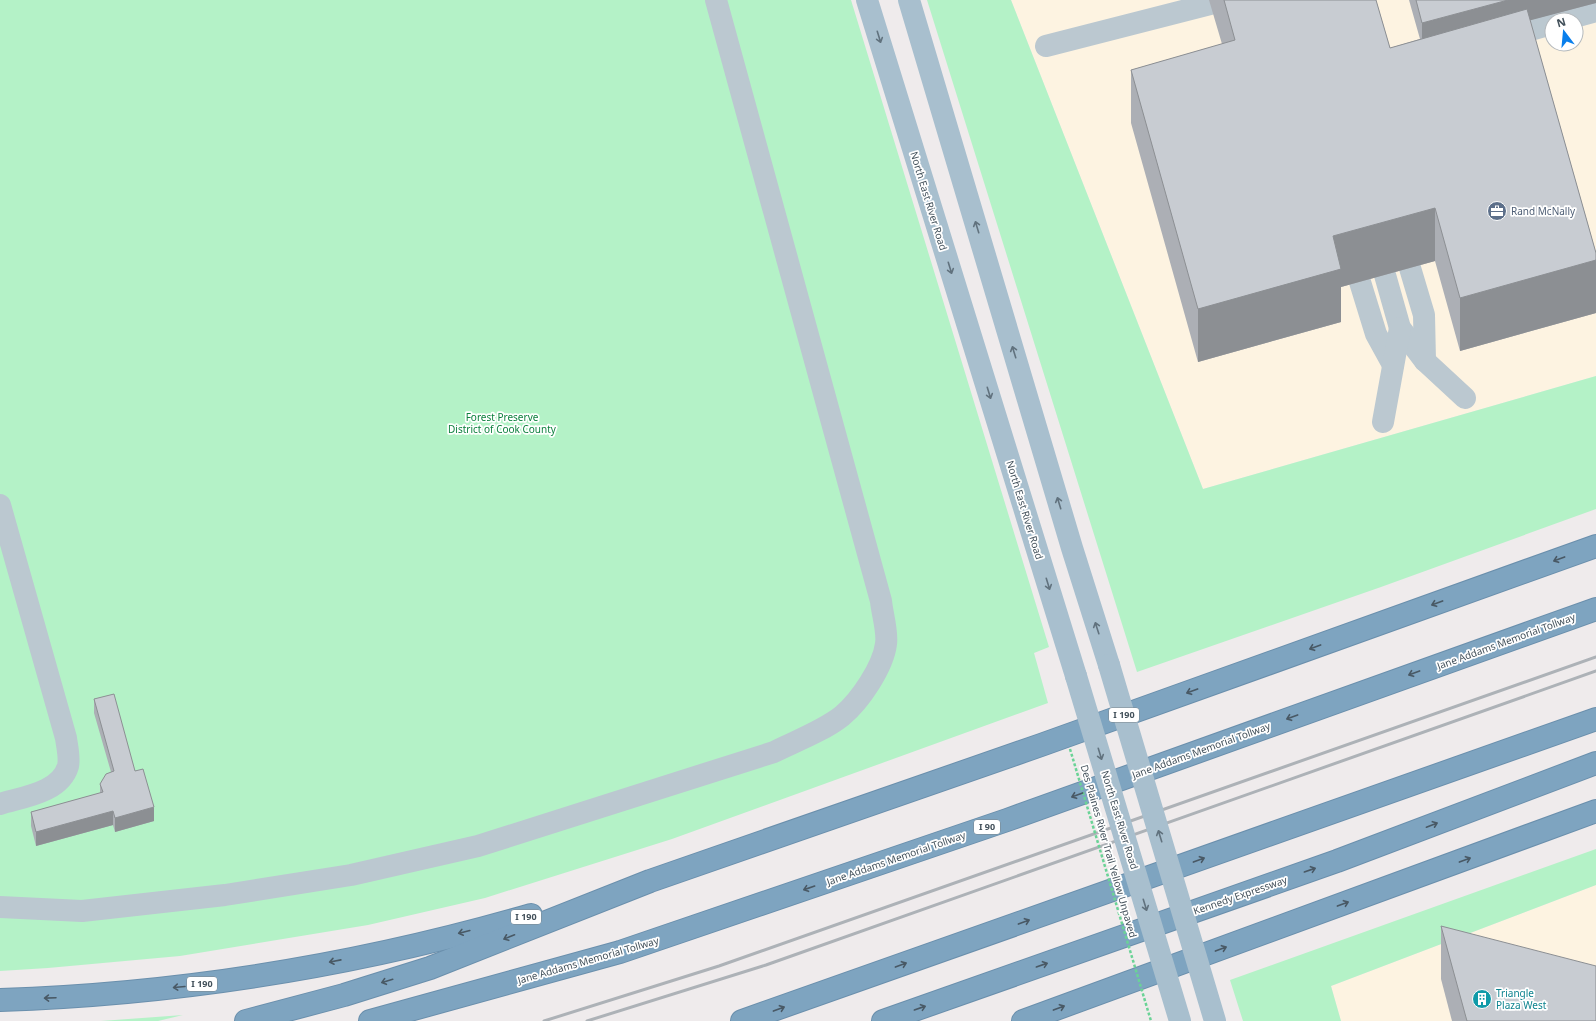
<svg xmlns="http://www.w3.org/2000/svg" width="1596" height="1021" font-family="'Noto Sans',sans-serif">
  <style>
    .commercial { fill: #fdf3e1; fill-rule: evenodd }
    .green { fill: #b4f2c7 }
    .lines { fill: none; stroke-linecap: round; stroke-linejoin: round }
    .highway-casing { stroke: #6a8fac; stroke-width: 24 }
    .minor { stroke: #bbc8d0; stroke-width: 22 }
    .major { stroke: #a8bfce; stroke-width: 22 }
    .highway { stroke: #7ea4c0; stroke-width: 22 }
    .rail { stroke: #adb2b7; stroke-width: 3 }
    .path-bridge { stroke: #6ad396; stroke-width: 2.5; stroke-dasharray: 3 2; stroke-linecap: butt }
    .major-bridge { stroke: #a8bfce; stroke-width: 22 }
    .wall { fill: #acafb5 }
    .shaded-wall { fill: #8c8f93 }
    .building { fill: #c8ccd2; stroke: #8c8f93 }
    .oneway { stroke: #61727e }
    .oneway2 { stroke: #495965 }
    .labels { text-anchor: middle; stroke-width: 3.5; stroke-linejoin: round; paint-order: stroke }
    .shield { fill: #fff; stroke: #7b858c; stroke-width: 1 }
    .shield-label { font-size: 9px; font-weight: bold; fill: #43515b }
    .street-label { font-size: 10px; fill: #43515b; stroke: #fff }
    .service-label { font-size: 10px; fill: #4e5e75; stroke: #fff; text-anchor: start }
    .park-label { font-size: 10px; fill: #0e813e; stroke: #fff }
    .culture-label { font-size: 10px; fill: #0d838f; stroke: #fff; text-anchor: start }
  </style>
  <rect width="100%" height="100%" fill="#efebec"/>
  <g class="commercial">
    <path d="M1011,0H1596V376L1203,489ZM1552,20H1576V44H1552Z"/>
    <polygon points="1596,885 1596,1021 1341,1021 1331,986"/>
  </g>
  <g class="green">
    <polygon points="0,0 851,0 1049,647 1034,653 1048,703 672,839 485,898 368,925 180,956 48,968 0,971"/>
    <polygon points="927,0 1011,0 1203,489 1596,376 1596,509 1381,587 1137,672"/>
    <polygon points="1596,849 1596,885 1331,986 1341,1021 1243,1021 1230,980"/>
    <polygon points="183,1015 158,1021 101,1021"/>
  </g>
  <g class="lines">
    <defs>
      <g id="highway">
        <path d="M0,1000C179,994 359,965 531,915"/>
        <polyline points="246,1021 344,995 430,968 650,881 1041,745 1596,546"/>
        <polyline points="370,1021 620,952 1007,820 1596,609"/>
        <polyline points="742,1021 1596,719"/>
        <polyline points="883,1021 1337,861 1596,763"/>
        <polyline points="1023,1021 1596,811"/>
      </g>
    </defs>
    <use href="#highway" class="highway-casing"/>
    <g class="minor">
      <polyline points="1564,20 1596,11"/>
      <polyline points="1505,37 1552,24"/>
      <polyline points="1046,46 1210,4"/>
      <polyline points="1410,268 1424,315 1425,361"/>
      <polyline points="1385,275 1400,328 1425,361 1465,398"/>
      <polyline points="1360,282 1376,334 1393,365"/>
      <polyline points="1383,422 1400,328"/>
      <path d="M0,505L66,738C67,746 70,758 68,766C60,793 22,797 0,804"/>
      <path d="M0,907L82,911L225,895L351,875L478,846L774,752C796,741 823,731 842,716C860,701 883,667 886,644C888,632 882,613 881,601L716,0"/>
    </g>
    <g class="major">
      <polyline points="867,0 1076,676"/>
      <polyline points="909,0 1072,548 1109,665"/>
    </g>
    <use href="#highway" class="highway"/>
    <g class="rail">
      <polyline points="544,1021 719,966 1596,657"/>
      <polyline points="587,1021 766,965 1596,671"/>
    </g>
    <polyline class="path-bridge" points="1070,749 1151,1021"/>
    <g class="major-bridge">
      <polyline points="1109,665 1215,1021"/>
      <polyline points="1076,676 1180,1021"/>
    </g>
  </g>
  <g class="wall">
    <polygon points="1209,0 1376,0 1390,48 1420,39 1409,0 1596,0 1596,3 1530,20 1596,253 1596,313 1460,351 1435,261 1341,287 1341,322 1198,362 1131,123 1131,70 1222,44"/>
    <polygon points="94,699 135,771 154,821 115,832 113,825 36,846 31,826 31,812 100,793 100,784 111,772 94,713"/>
    <polygon points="1441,926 1596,1021 1452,1021 1441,979"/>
  </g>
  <g class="shaded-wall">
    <polygon points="1508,0 1596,0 1596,3 1422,49 1422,23"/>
    <polygon points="1435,208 1435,261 1341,287 1341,322 1198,362 1198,309 1333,236"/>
    <polygon points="1596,260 1596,313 1460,351 1460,298"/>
    <polygon points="154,807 154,821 115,832 115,818"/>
    <polygon points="113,811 113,825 36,846 36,832"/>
  </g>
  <g class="building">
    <polygon points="1224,0 1376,0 1390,48 1527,9 1596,253 1596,260 1460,298 1435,208 1333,236 1341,269 1198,309 1131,70 1235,40"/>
    <polygon points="1416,0 1508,0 1422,23"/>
    <polygon points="114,694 135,771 143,769 154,807 115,818 113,811 36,832 31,812 103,792 100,784 106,774 114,771 94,699"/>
    <polygon points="1441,926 1596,966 1596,1021 1467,1021"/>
  </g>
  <defs><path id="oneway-shaft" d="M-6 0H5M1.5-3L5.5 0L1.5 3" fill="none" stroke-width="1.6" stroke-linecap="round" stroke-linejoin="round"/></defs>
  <g class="oneway">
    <use href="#oneway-shaft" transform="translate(879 37) rotate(73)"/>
    <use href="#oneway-shaft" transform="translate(977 227) rotate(-107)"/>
    <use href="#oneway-shaft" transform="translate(950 268) rotate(73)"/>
    <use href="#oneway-shaft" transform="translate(1014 352) rotate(-107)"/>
    <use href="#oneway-shaft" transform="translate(989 393) rotate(73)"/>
    <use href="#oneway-shaft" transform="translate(1059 503) rotate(-107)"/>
    <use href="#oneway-shaft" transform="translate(1048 584) rotate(73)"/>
    <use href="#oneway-shaft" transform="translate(1097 628) rotate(-108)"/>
    <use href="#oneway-shaft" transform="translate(1100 754) rotate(73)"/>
    <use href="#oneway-shaft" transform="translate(1160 836) rotate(-107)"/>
    <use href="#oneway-shaft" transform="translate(1145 905) rotate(73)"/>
  </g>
  <g class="oneway2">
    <use href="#oneway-shaft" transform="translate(1559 559) rotate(160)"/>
    <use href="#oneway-shaft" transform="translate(1437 603) rotate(160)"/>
    <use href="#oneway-shaft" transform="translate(1315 647) rotate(160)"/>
    <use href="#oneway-shaft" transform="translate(1414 673) rotate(160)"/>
    <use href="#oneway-shaft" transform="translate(1192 691) rotate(160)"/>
    <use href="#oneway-shaft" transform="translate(1292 717) rotate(160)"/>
    <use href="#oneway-shaft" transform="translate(1077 795) rotate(160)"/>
    <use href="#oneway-shaft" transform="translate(1432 825) rotate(-21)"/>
    <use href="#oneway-shaft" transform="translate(1199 860) rotate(-20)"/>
    <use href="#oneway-shaft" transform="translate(1465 860) rotate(-20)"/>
    <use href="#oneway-shaft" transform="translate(1310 870) rotate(-19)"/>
    <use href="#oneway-shaft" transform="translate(809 888) rotate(161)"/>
    <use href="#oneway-shaft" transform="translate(1343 904) rotate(-20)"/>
    <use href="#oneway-shaft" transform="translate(1024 922) rotate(-20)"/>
    <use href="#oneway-shaft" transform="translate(464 932) rotate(166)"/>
    <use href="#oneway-shaft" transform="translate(509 937) rotate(158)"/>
    <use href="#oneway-shaft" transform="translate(1221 949) rotate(-20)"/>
    <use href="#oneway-shaft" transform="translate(335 961) rotate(169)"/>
    <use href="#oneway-shaft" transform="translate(901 965) rotate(-20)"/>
    <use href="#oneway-shaft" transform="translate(1042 965) rotate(-19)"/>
    <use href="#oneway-shaft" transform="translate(387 981) rotate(163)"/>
    <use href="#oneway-shaft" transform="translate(179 987) rotate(175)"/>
    <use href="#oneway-shaft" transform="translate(50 998) rotate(178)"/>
    <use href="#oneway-shaft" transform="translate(920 1008) rotate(-19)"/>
    <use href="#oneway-shaft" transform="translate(1059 1008) rotate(-20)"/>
    <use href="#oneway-shaft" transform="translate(779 1009) rotate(-20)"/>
  </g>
  <defs>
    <symbol id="office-disc" viewBox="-11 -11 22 22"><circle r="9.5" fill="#5c6f8a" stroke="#fff"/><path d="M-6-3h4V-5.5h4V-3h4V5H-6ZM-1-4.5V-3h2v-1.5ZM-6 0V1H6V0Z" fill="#fff"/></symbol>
    <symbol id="building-disc" viewBox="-11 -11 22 22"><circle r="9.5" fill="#0f9aa8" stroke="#fff"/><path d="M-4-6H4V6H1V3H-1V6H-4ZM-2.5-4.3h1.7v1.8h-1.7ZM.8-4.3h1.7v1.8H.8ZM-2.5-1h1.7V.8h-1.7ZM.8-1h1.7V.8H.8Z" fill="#fff"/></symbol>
  </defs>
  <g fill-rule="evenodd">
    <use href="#office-disc" x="1486" y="200" width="22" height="22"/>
    <use href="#building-disc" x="1471" y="988" width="22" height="22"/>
  </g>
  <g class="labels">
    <g class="shield">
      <rect x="1109" y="708" width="30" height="14" rx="3"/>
      <rect x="974" y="820" width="26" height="14" rx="3"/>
      <rect x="511" y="910" width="30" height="14" rx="3"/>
      <rect x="187" y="977" width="30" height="14" rx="3"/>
    </g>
    <g class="shield-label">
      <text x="1124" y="718">I 190</text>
      <text x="987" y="830">I 90</text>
      <text x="526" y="920">I 190</text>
      <text x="202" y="987">I 190</text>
    </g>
    <g class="street-label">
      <text transform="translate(929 201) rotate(73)" y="4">North East River Road</text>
      <text transform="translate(1025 510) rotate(73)" y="4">North East River Road</text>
      <text transform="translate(1506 641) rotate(-20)" y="4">Jane Addams Memorial Tollway</text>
      <text transform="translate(1201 750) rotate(-20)" y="4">Jane Addams Memorial Tollway</text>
      <text transform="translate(1120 820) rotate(73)" y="4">North East River Road</text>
      <text transform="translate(1109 851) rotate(74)" y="4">Des Plaines River Trail Yellow Unpaved</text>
      <text transform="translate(896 858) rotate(-19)" y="4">Jane Addams Memorial Tollway</text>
      <text transform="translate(1240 895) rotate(-19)" y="4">Kennedy Expressway</text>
      <text transform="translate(588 960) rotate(-16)" y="4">Jane Addams Memorial Tollway</text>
    </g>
    <g class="service-label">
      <text x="1511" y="215">Rand McNally</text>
    </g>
    <g class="park-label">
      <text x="502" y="421">Forest Preserve<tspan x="502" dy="12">District of Cook County</tspan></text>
    </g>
    <g class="culture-label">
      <text x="1496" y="997">Triangle<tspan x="1496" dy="12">Plaza West</tspan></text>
    </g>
  </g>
  <g transform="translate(1564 32) rotate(344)"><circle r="19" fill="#ffffff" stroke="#b4b9bd"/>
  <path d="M0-3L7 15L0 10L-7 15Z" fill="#097fec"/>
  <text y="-6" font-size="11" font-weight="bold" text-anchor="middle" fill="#43515b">N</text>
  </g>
</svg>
